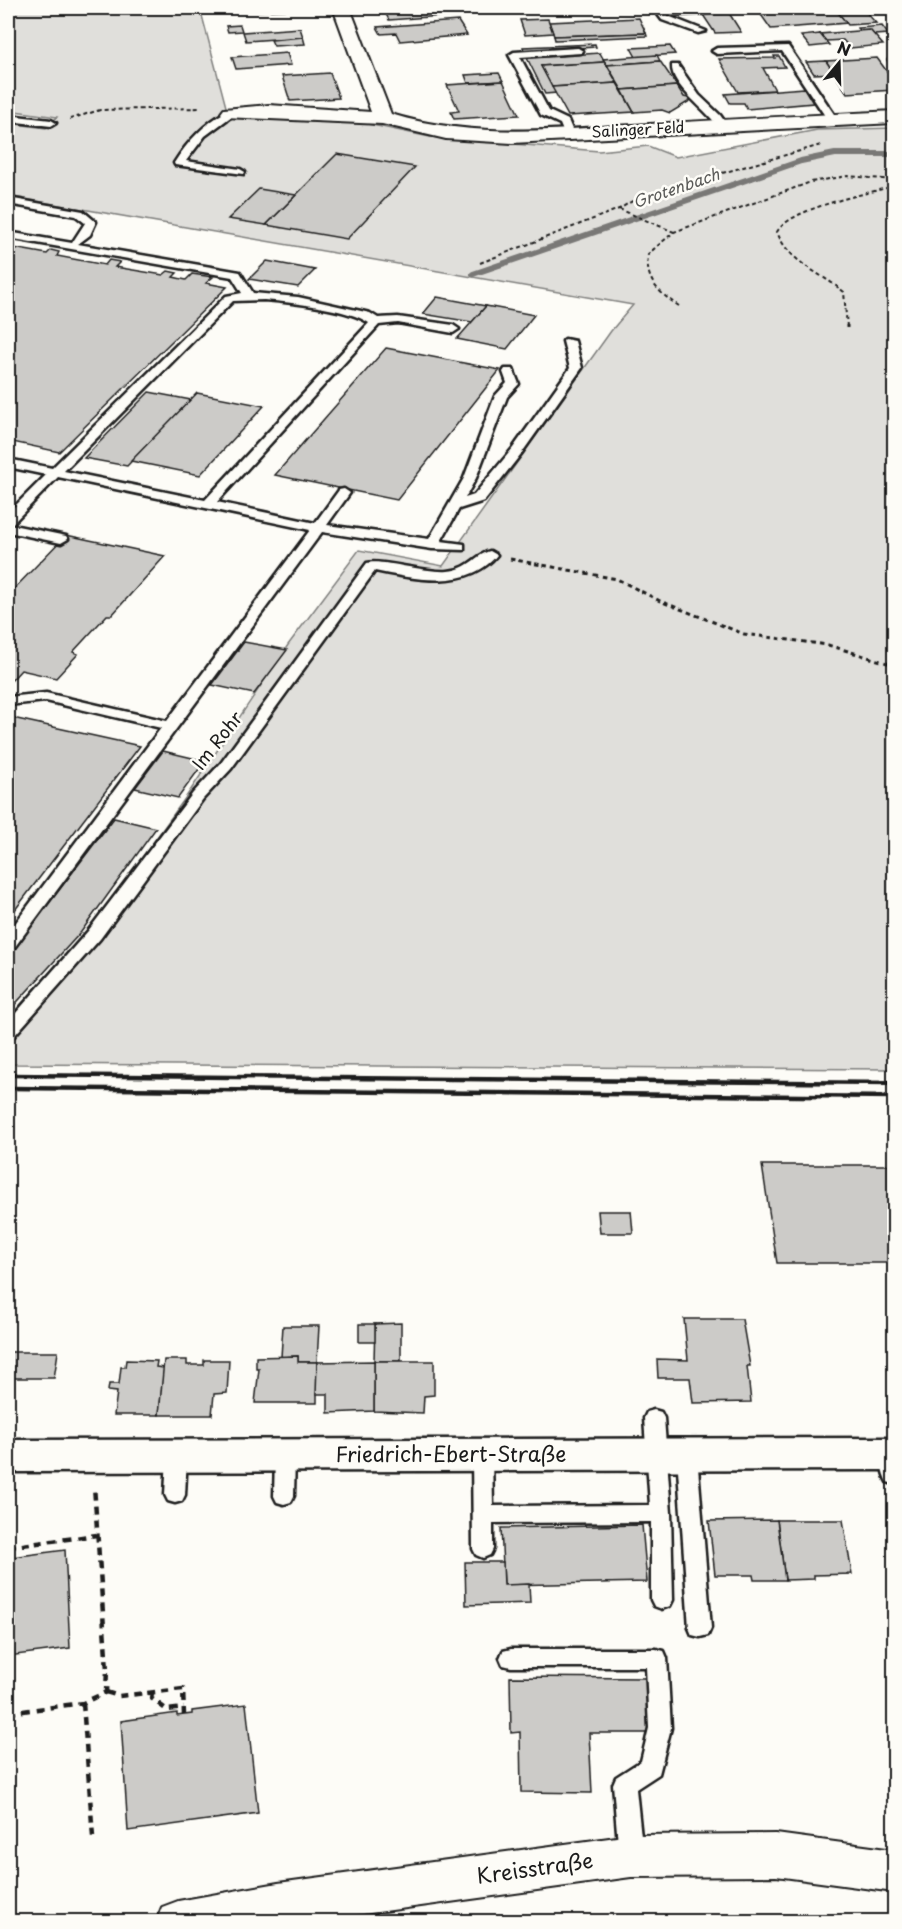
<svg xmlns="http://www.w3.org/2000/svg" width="902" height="1929" font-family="'Playpen Sans',sans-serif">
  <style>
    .green { fill: #e0dfdb; stroke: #7e7e7c; stroke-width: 1.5 }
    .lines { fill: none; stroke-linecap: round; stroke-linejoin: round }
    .stream { stroke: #797876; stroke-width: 6 }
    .building { fill: #cccbc8; stroke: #1c1c1c; stroke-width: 1.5 }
    .lane-casing { stroke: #1c1c1c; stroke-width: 5 }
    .street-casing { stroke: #1c1c1c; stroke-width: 4 }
    .secondary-casing { stroke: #1c1c1c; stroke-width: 5 }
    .path-far2 { stroke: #1c1c1c; stroke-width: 2; stroke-dasharray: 4 3; stroke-linecap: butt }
    .path-far1 { stroke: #1c1c1c; stroke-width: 3; stroke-dasharray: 4.5 4; stroke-linecap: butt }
    .path { stroke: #1c1c1c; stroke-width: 4.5; stroke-dasharray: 8 6; stroke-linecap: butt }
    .lane { fill: #fdfcf7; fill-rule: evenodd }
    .street { fill: #fdfcf7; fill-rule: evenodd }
    .secondary { fill: #fdfcf7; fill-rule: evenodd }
    .rail { stroke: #1c1c1c; stroke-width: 4.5 }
    .labels { text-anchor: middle; stroke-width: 5; stroke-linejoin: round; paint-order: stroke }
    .far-street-label { font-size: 15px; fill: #1c1c1c; stroke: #fdfcf7 }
    .far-water-label { font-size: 16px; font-style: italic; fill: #5a5a58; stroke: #fdfcf7 }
    .street-label { font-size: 18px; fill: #1c1c1c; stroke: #fdfcf7 }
    .near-street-label { font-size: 21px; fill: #1c1c1c; stroke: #fdfcf7 }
  </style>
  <rect width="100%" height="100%" fill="#fdfcf7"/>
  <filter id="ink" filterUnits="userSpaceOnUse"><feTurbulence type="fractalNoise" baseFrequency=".0167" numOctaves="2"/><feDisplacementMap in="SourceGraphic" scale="12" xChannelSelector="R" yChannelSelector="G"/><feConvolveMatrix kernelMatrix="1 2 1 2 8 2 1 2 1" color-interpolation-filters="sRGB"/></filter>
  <g filter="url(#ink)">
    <polygon class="green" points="8,8 200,8 226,107 231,114 348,120 430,137 599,151 648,146 676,157 817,130 894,128 894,1069 8,1064 8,1018 89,931 186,797 288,645 359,550 443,566 611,331 633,305 8,196 8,123 46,128 57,117 8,110"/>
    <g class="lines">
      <polyline class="stream" points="473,274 801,161 835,154 894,154"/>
    </g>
    <g class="building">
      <polygon points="221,8 298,8 298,9 230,12 222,11"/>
      <polygon points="383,8 451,8 455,15 389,20"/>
      <polygon points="488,8 514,8 515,10 487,12 490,11"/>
      <polygon points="665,8 738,8 741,13 671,17"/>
      <polygon points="834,8 847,23 771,29 759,12"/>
      <polygon points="863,9 876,23 848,25 837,11"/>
      <polygon points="729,13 741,32 715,33 703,15"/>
      <polygon points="639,18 646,33 554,36 549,22"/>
      <polygon points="548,19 553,33 525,35 520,20"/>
      <polygon points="458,21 467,35 400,41 396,33 381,34 377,27"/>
      <polygon points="240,25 242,31 228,32 226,26"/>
      <polygon points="882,26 888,34 874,35 870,30 861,31 858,28"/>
      <polygon points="300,28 303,37 246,41 243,32"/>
      <polygon points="870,30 883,45 850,48 843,40 826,41 820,34"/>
      <polygon points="646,33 647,36 555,40 554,36"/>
      <polygon points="820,34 829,45 810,47 801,36"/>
      <polygon points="303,37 305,44 274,46 271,40"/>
      <polygon points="595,44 596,47 561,49 524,51 523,47"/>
      <polygon points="670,46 675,54 636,57 631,48"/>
      <polygon points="287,53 291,65 236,69 232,57"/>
      <polygon points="600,53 605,62 541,66 556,93 545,94 527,58"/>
      <polygon points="657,55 660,61 607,65 603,59"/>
      <polygon points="774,56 779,56 785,67 763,68 775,90 738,92 719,59 775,58"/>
      <polygon points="877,58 894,81 894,90 847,93 826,61"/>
      <polygon points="660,61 677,86 622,90 607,65"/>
      <polygon points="826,61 834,73 814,74 806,62"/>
      <polygon points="604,62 605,62 617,83 552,87 541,66"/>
      <polygon points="330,73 339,98 290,101 282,76"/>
      <polygon points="499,73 503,81 468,83 465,75"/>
      <polygon points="503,81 519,115 454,119 451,112 459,111 447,85"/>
      <polygon points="617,83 634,112 568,116 552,87"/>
      <polygon points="677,86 684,97 693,99 670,113 662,110 634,112 622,90"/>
      <polygon points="804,88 813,103 747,109 744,103 730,103 725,94"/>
      <polygon points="337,154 415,167 347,239 266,225"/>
      <polygon points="259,189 296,195 266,225 228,219"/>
      <polygon points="8,247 47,254 51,250 59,252 57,256 105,265 109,260 120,262 115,267 163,275 168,271 177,273 173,277 186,280 192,274 213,277 206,283 227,287 59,452 8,441"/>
      <polygon points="267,261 315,270 298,287 249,279"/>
      <polygon points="437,297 486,306 472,322 423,314"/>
      <polygon points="486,306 534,315 507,349 457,339"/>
      <polygon points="386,348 500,370 397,500 275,475"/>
      <polygon points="149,392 191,400 127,466 84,458"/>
      <polygon points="197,393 264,406 200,475 131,461"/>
      <polygon points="66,535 165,556 112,615 107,615 73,652 78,654 56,678 21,670 8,684 8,595"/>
      <polygon points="244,642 287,650 254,694 212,685"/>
      <polygon points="8,717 140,746 8,919"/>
      <polygon points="163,751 205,761 178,798 135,788"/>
      <polygon points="114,818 156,828 81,932 8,1012 8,957"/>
      <polygon points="762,1165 894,1165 894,1263 777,1263"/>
      <polygon points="598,1211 631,1211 633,1233 600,1233"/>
      <polygon points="684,1319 742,1319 750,1366 747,1366 751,1402 693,1403 690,1378 658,1378 657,1359 688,1360"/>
      <polygon points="401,1323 401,1361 374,1361 375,1324"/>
      <rect x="359" y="1324" width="16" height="18"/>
      <polygon points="283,1326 319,1326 317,1362 298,1362 298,1356 281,1357"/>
      <polygon points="8,1352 58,1352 54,1378 8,1378"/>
      <polygon points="298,1356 298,1362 317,1362 317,1403 255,1403 259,1369 256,1369 256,1357"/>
      <polygon points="126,1360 157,1361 156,1367 164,1368 159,1415 114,1415 117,1392 108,1391 109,1384 119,1384 121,1367 125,1367"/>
      <polygon points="164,1360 187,1360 187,1365 204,1365 204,1360 229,1360 227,1393 214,1394 212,1415 159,1415"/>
      <polygon points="374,1361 434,1361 434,1395 424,1396 423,1413 374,1411"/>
      <polygon points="374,1361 374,1411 328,1413 328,1394 316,1394 317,1362"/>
      <polygon points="777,1520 843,1520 852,1574 814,1575 814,1579 785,1580"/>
      <polygon points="777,1520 785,1580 754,1580 753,1575 715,1575 709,1521"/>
      <polygon points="642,1525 647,1582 504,1585 501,1528"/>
      <polygon points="65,1550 70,1648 8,1656 8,1560 12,1560 12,1557"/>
      <polygon points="465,1562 503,1562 504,1585 529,1584 530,1603 466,1605"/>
      <polygon points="510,1677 646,1678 650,1733 589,1733 592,1793 521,1792 520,1732 511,1733"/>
      <polygon points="246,1704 258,1813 128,1831 121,1721 177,1713 177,1716 192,1714 192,1711"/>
    </g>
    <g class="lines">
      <defs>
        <g id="lane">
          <polygon points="653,8 662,8 668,16 706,31 698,33 662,20"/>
          <polygon points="788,46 838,120 837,122 829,122 782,51 717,54 712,51 717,48"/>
          <polygon points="578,48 583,51 581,53 520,57 549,111 568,120 574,134 569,137 565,136 560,124 541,115 509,55 514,52"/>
          <polygon points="894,57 894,64 891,63 889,60"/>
          <path d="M672,65H678L699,95L720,115L728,126L727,128H719C709,111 670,86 672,65Z"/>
          <path d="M227,111L236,113L205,136L186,161L240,169L245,172L244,174L175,165L174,163C188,141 204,124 227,111Z"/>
          <polygon points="8,115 51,120 56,123 51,126 8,121"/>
          <path d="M8,198L83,211L96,222L90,235L78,244L240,272L253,293L298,297L370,313L378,318L398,317L453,325L459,329L453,333L398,323L379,325L217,502L315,523L339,490L344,489L350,493L327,525L429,539L464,478L495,396L507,383L503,372L505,369H513L519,384L507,397L476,478L465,498L474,495L513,448L570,368L563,341L565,339L575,341L582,368L521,454L484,501L459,509L441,541L464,544V550L432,549L322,532L14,948L8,949V933L161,728L46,701L8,705V697L46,693L167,721L310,530L58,477L13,523L8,524V513L46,475L8,467V459L52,468L226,296L242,293L232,277L8,238V232L72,243L85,223L76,216L8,204ZM264,300C289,302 350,309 369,323L205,500L64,471L233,301Z"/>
          <polygon points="8,524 66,536 68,539 61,543 8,532"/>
          <path d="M490,551L497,555C468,591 414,579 375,571L231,769L203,799L100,939L14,1036L8,1038V1022L88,931L193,793L221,763L367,563C382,559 425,573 448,571C470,569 475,555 490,551Z"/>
          <polygon points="654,1410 661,1412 664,1418 671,1513 673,1600 670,1606 662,1609 654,1606 651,1600 651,1522 493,1523 493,1549 490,1555 483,1558 476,1555 473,1549 472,1455 475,1449 482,1447 489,1449 492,1455 493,1506 650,1505 644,1418 647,1412"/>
          <path d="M891,1446L894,1447V1484L887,1482C882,1473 879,1458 884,1448Z"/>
          <polygon points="687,1447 694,1449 697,1455 711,1628 708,1635 700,1637 692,1635 689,1628 677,1455 680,1449"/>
          <polygon points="177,1448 184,1450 187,1456 185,1495 182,1501 175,1503 168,1501 165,1495 167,1456 170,1450"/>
          <polygon points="285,1448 292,1450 295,1456 294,1496 291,1502 284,1504 277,1502 274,1496 275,1456 278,1450"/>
          <polygon points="511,1649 656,1649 664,1651 667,1658 671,1728 659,1774 636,1789 643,1856 639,1864 631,1867 623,1864 619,1856 613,1784 616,1777 641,1761 649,1728 646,1667 511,1667 503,1665 500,1658 503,1651"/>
        </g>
        <g id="street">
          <path d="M333,8H350L391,114C476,140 562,129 649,124C730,119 812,115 894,111V123L512,143L446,139L382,124L224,117L221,113L224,109L269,105L371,112Z"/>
          <polygon points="776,1834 894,1850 894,1892 776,1876 631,1877 305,1922 156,1922 162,1907 178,1901 278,1883 631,1835"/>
        </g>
        <polygon id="secondary" points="894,1438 894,1470 8,1472 8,1440"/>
      </defs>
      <use href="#lane" class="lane-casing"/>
      <use href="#street" class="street-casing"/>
      <use href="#secondary" class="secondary-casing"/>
      <g class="path-far2">
        <polyline points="70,119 100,110 201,108"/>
        <polyline points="619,209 674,232"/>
        <polyline points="480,263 619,209 641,196 821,145"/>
        <path d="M679,306C658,292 645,281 648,254L674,232L811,182L848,176L894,180"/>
        <path d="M847,327L844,292C820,272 789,263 777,232C790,208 866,194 894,186"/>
      </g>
      <g class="path-far1">
        <polyline points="847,325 847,328"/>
        <polyline points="510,559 617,579 660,601 744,634 828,645 894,665"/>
      </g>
      <g class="path">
        <polyline points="8,1547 97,1535"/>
        <polyline points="106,1692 119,1696 183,1689 184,1715"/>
        <polyline points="152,1693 151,1698 167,1710 184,1708"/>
        <polyline points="83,1703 93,1837"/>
        <polyline points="8,1713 83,1703 106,1692 107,1670 94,1486"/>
      </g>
      <use href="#lane" class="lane"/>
      <use href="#street" class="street"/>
      <use href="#secondary" class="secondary"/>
      <g class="rail">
        <polyline points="8,1075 894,1083"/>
        <polyline points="8,1088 894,1097"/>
      </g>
    </g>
  </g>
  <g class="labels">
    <g class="far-street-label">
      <text transform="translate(638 130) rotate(-3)" y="5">Salinger Feld</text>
    </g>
    <g class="far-water-label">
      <text transform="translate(676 188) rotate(-19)" y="6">Grotenbach</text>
    </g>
    <g class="street-label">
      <text transform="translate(218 741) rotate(-52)" y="6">Im Rohr</text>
    </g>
    <g class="near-street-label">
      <text x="451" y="1462">Friedrich-Ebert-Straße</text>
      <text transform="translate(535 1869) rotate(-8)" y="7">Kreisstraße</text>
    </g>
  </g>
  <rect width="902" height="1929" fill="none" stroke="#fdfcf7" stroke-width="30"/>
  <rect x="15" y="15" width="872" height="1899" fill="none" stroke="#1c1c1c" stroke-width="2" filter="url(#ink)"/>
  <g transform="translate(839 63) rotate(19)" stroke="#fdfcf7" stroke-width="4.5" paint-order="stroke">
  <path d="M0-4.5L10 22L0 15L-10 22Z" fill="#1c1c1c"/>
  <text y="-9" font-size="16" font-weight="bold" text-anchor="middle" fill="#1c1c1c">N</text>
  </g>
</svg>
